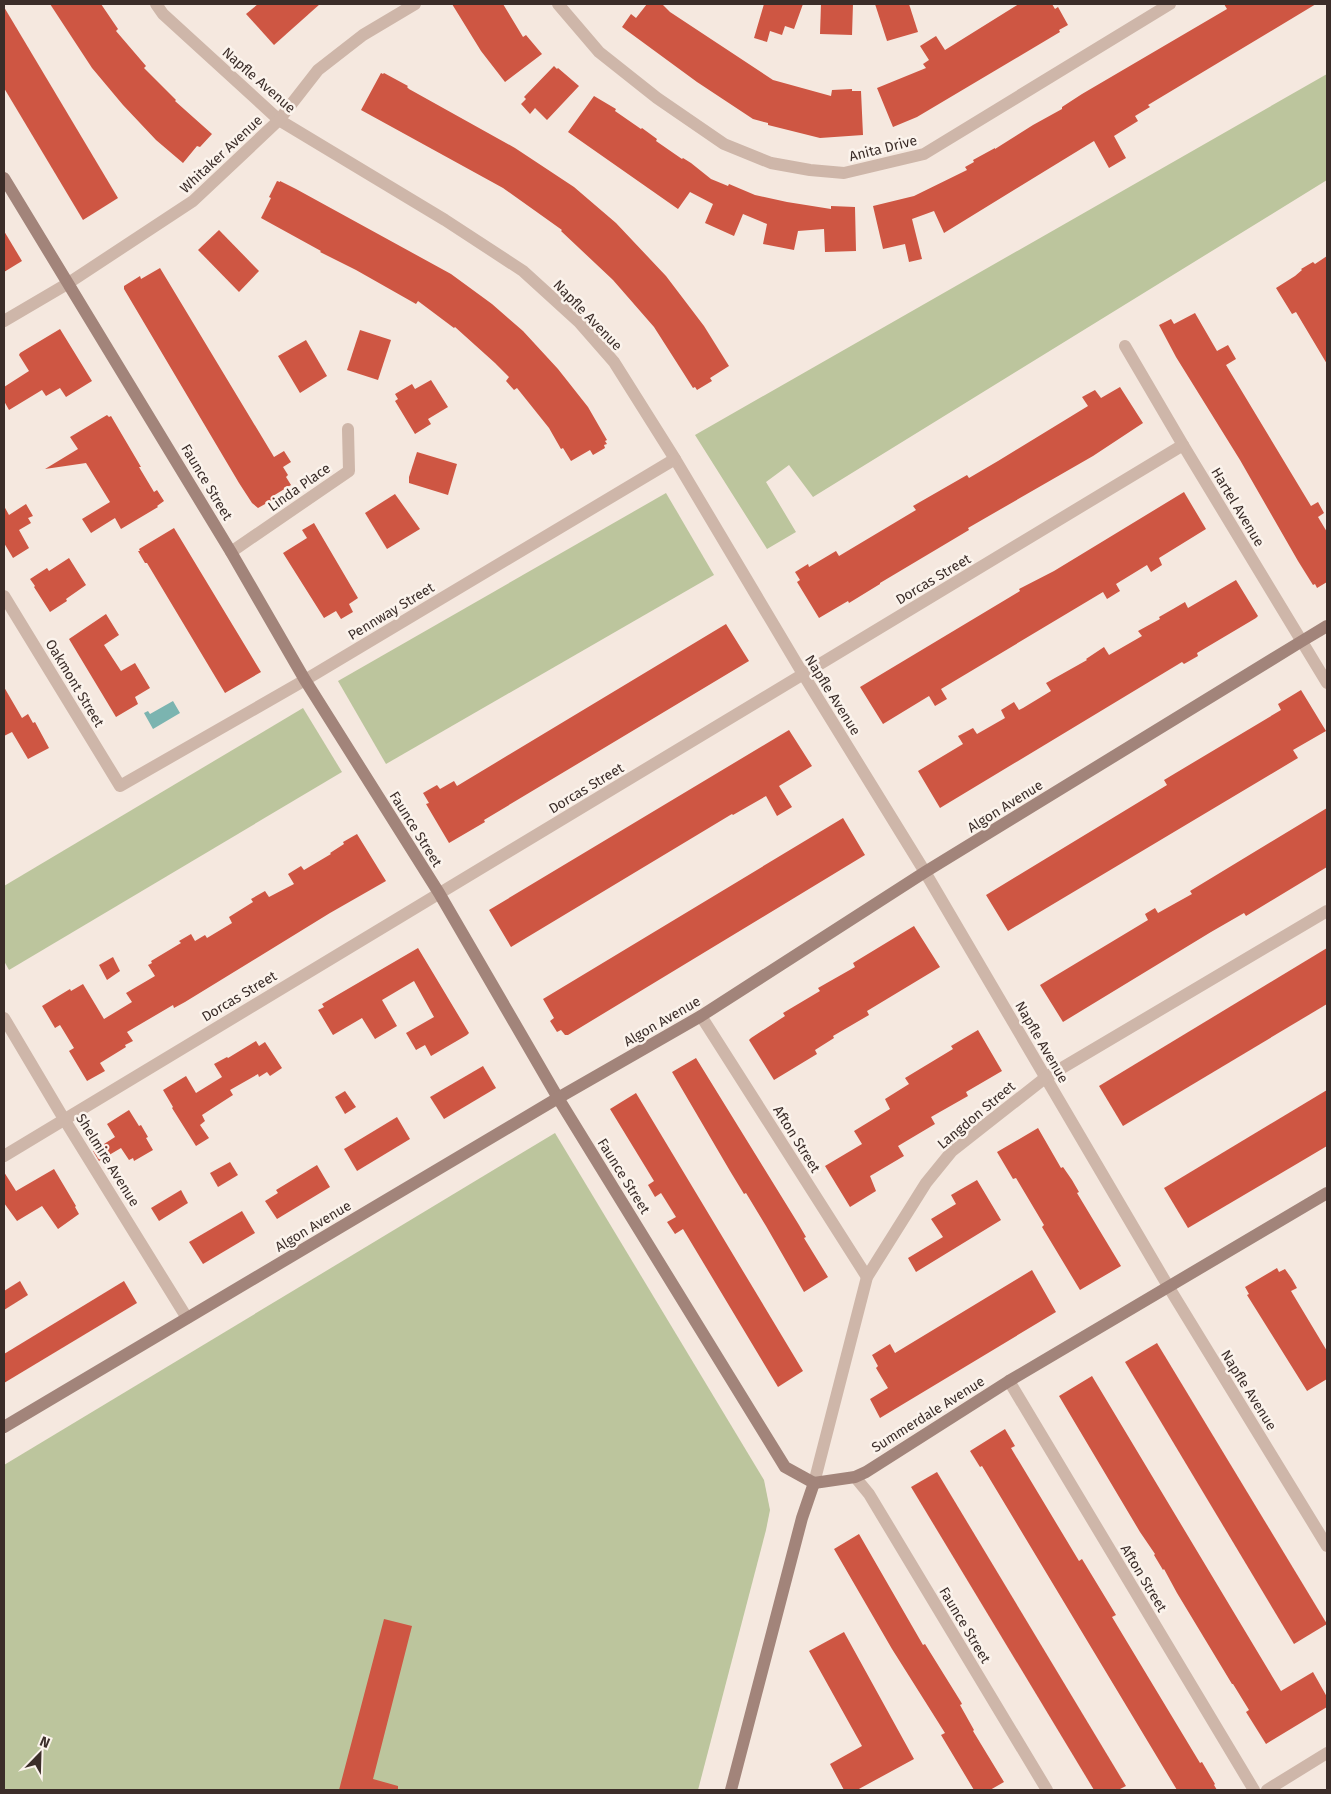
<svg xmlns="http://www.w3.org/2000/svg" width="1331" height="1794" font-family="'Fira Sans',sans-serif">
  <style>
    .green { fill: #bcc59d }
    .water { fill: #7bb4b0 }
    .building { fill: #ce5643 }
    .lines { fill: none; stroke-linecap: round; stroke-linejoin: round }
    .street { stroke: #ceb6a9; stroke-width: 12 }
    .secondary { stroke: #a2847a; stroke-width: 12 }
    .labels { text-anchor: middle; stroke-width: 5; stroke-linejoin: round; paint-order: stroke }
    .street-label { font-size: 14px; fill: #3b2d29; stroke: #fbf3ec }
  </style>
  <rect width="100%" height="100%" fill="#f5e8df"/>
  <g class="green">
    <polygon points="1327,74 1327,180 813,497 789,465 766,482 796,532 767,549 695,435"/>
    <polygon points="666,493 714,575 386,764 338,681"/>
    <polygon points="303,708 342,772 9,970 4,961 4,886"/>
    <polygon points="555,1133 764,1480 770,1510 766,1530 698,1790 4,1790 4,1465"/>
  </g>
  <polygon class="water" points="173,701 180,713 153,729 144,713 148,711 150,714"/>
  <g class="building">
    <polygon points="50,4 101,4 118,29 116,31 146,66 144,68 176,100 175,101 212,134 200,147 197,146 183,163 156,140 123,105 92,68"/>
    <polygon points="258,4 320,4 274,45 246,14"/>
    <polygon points="452,4 503,4 523,37 526,35 542,54 505,82 481,51"/>
    <polygon points="647,4 662,4 670,12 773,80 831,96 832,90 852,89 852,91 861,91 863,135 820,138 768,125 768,123 753,119 697,82 622,27 631,14 636,18"/>
    <polygon points="764,4 803,4 794,29 785,26 782,35 770,31 767,42 754,38"/>
    <polygon points="821,4 853,4 852,35 820,34"/>
    <polygon points="875,4 909,4 918,32 887,41"/>
    <polygon points="1019,4 1052,4 1055,9 1058,7 1068,25 1059,30 1060,32 917,117 893,127 877,88 926,68 923,64 929,60 920,46 936,36 945,50"/>
    <polygon points="1224,4 1316,4 1148,105 1150,107 1135,116 1138,121 1114,136 1126,158 1109,168 1094,141 944,233 934,211 912,219 922,259 909,262 905,244 883,249 873,206 914,196 967,170 965,167 974,162 973,160 995,148 995,149 1033,125 1062,109 1062,107 1082,94 1227,9"/>
    <polygon points="4,7 118,198 83,220 4,88"/>
    <polygon points="554,66 557,69 558,68 579,86 547,120 535,108 530,114 521,104 526,99 524,97"/>
    <polygon points="381,73 383,74 384,73 408,86 407,87 409,89 515,148 574,187 616,223 666,276 704,326 729,366 710,378 712,381 697,390 695,387 693,388 654,327 613,280 561,231 562,230 503,188 361,110"/>
    <polygon points="594,96 616,109 615,111 641,129 642,128 657,139 656,141 682,159 683,158 691,163 711,179 728,186 729,184 755,195 787,202 831,209 831,206 855,207 856,251 825,252 824,229 798,231 794,250 763,244 767,224 743,214 734,236 705,223 713,204 690,192 678,209 568,132"/>
    <polygon points="277,181 280,182 280,181 296,189 451,274 492,304 523,331 558,369 588,407 607,440 605,441 607,444 604,445 605,448 593,455 590,450 571,461 563,448 561,449 549,428 517,388 514,390 506,381 509,377 495,363 455,327 454,328 418,301 416,304 356,270 320,252 321,251 261,218 271,198 269,197"/>
    <polygon points="219,230 259,271 239,292 198,250"/>
    <polygon points="4,231 22,261 4,272"/>
    <polygon points="1327,256 1327,364 1296,312 1292,314 1276,288 1295,276 1302,270 1301,269 1313,262 1315,264"/>
    <polygon points="160,268 274,457 284,451 291,462 283,467 288,475 286,477 291,485 273,496 274,499 258,508 252,503 239,483 124,289 124,286 140,276 141,279"/>
    <polygon points="1195,313 1217,351 1228,345 1236,359 1226,365 1311,506 1318,502 1324,513 1318,517 1327,532 1327,582 1317,588 1315,584 1313,585 1298,561 1240,460 1176,357 1159,325 1171,319 1174,324"/>
    <polygon points="60,329 92,381 66,397 60,388 46,396 42,390 9,410 4,401 4,387 29,371 19,355 20,353"/>
    <polygon points="360,330 391,340 378,380 347,370"/>
    <polygon points="306,340 327,376 300,393 278,356"/>
    <polygon points="431,380 448,407 428,419 431,424 415,434 395,401 398,399 395,394 412,384 415,389"/>
    <polygon points="1120,387 1143,423 1140,425 1093,456 968,528 969,530 880,583 880,584 849,603 848,601 819,618 797,582 800,580 795,572 808,564 809,567 836,551 839,556 916,510 913,506 967,475 969,478 998,461 1088,406 1082,397 1095,390 1101,398"/>
    <polygon points="107,415 109,417 111,416 141,467 139,467 154,492 157,490 164,501 157,506 158,507 121,529 115,518 91,533 82,519 110,502 86,463 45,469 78,449 70,437"/>
    <polygon points="417,452 457,464 448,495 409,483 409,477"/>
    <polygon points="1184,492 1206,529 1159,558 1162,565 1151,572 1147,565 1116,584 1120,591 1107,599 1103,592 941,689 947,699 935,706 929,696 883,724 860,687 1020,591 1019,589 1054,571"/>
    <polygon points="395,494 420,529 387,549 365,513"/>
    <polygon points="26,504 33,516 28,518 31,523 19,530 29,548 13,558 4,543 4,506 9,515"/>
    <polygon points="314,523 358,598 349,604 353,612 341,619 336,611 324,618 283,553 307,538 302,530"/>
    <polygon points="174,528 261,672 225,693 147,563 145,563 138,551 140,551 139,549"/>
    <polygon points="69,558 86,585 66,599 67,601 50,612 34,587 35,586 30,579 47,568 49,571"/>
    <polygon points="1236,580 1258,616 1256,618 1197,653 1198,656 1184,664 1182,662 940,808 918,771 963,744 958,736 973,728 977,734 1005,718 1001,710 1014,702 1019,710 1023,708 1051,691 1046,683 1087,660 1086,659 1104,647 1109,655 1142,636 1138,631 1160,619 1159,617 1173,609 1185,602 1188,608"/>
    <polygon points="106,614 119,635 104,645 121,671 135,663 150,688 135,697 138,704 116,717 69,639"/>
    <polygon points="726,624 749,661 484,820 485,822 449,843 426,804 429,803 423,793 437,785 440,789 454,781 457,786"/>
    <polygon points="4,687 22,718 28,714 33,723 35,722 49,748 28,759 12,732 4,736"/>
    <polygon points="1301,690 1326,731 1293,750 1298,758 1008,931 986,895 1167,785 1164,780 1281,710 1278,704"/>
    <polygon points="789,730 812,766 779,786 792,807 777,816 766,796 733,815 732,814 511,947 489,910"/>
    <polygon points="1327,808 1327,867 1246,916 1244,913 1211,932 1063,1022 1040,985 1148,920 1145,914 1155,908 1158,913 1174,904 1192,894 1190,891"/>
    <polygon points="843,818 865,855 568,1035 565,1035 561,1030 557,1032 550,1021 554,1018 543,999"/>
    <polygon points="357,834 386,881 330,913 185,1002 174,1008 173,1005 127,1032 133,1041 125,1045 126,1047 100,1063 105,1071 87,1081 69,1051 74,1048 60,1025 55,1028 42,1006 70,989 71,991 83,984 104,1019 132,1002 126,993 155,976 148,965 152,963 151,961 181,943 179,941 191,934 195,941 205,935 207,938 232,923 229,917 253,902 251,899 265,891 269,897 294,884 288,874 301,866 304,870 331,854 330,853 344,844 343,842"/>
    <polygon points="914,926 940,967 867,1011 869,1015 833,1036 834,1038 815,1050 817,1054 774,1080 749,1040 751,1038 785,1016 783,1013 820,991 818,988 855,967 853,963"/>
    <polygon points="418,948 469,1033 467,1035 431,1056 425,1045 416,1050 406,1033 434,1017 414,981 382,1000 397,1026 375,1039 362,1018 333,1035 318,1010 324,1007 322,1004"/>
    <polygon points="1327,948 1327,1004 1123,1126 1099,1086"/>
    <polygon points="113,957 120,971 107,980 99,965"/>
    <polygon points="978,1030 1002,1071 966,1092 968,1096 931,1117 935,1124 898,1146 904,1156 870,1176 876,1191 850,1207 825,1166 862,1144 854,1131 890,1109 885,1099 909,1084 905,1078 953,1049 951,1046"/>
    <polygon points="256,1041 259,1046 265,1042 282,1068 270,1076 267,1072 259,1077 258,1074 230,1090 233,1095 202,1115 205,1121 200,1125 209,1138 196,1146 172,1108 173,1107 163,1090 186,1076 196,1093 222,1077 214,1064 227,1057 228,1058"/>
    <polygon points="696,1058 799,1225 806,1237 804,1238 828,1277 804,1292 766,1226 746,1193 744,1194 730,1171 672,1072"/>
    <polygon points="483,1066 496,1088 444,1119 430,1097"/>
    <polygon points="1327,1090 1327,1146 1188,1228 1164,1188"/>
    <polygon points="345,1091 356,1107 345,1114 335,1097"/>
    <polygon points="636,1093 803,1371 778,1387 683,1229 675,1234 667,1222 676,1217 661,1193 655,1197 648,1185 654,1181 610,1109"/>
    <polygon points="129,1110 139,1126 141,1125 148,1137 146,1138 153,1150 134,1161 133,1158 129,1160 121,1148 99,1161 93,1151 115,1137 107,1124"/>
    <polygon points="397,1117 410,1139 357,1171 344,1149"/>
    <polygon points="1038,1128 1061,1168 1063,1167 1072,1180 1079,1192 1077,1193 1121,1266 1080,1290 1042,1227 1044,1225 1016,1178 1013,1179 997,1152"/>
    <polygon points="230,1162 238,1175 218,1187 210,1173"/>
    <polygon points="317,1165 330,1187 277,1219 265,1201 278,1193 276,1190"/>
    <polygon points="54,1169 76,1206 75,1207 79,1214 58,1229 42,1206 17,1221 4,1203 4,1172 16,1191"/>
    <polygon points="977,1180 1001,1220 916,1272 908,1258 943,1237 931,1219 956,1204 951,1195"/>
    <polygon points="181,1190 188,1203 159,1221 151,1208"/>
    <polygon points="242,1211 255,1233 203,1264 189,1242"/>
    <polygon points="1277,1268 1279,1272 1285,1269 1292,1279 1297,1288 1291,1291 1327,1351 1327,1379 1307,1391 1247,1295 1249,1294 1245,1287"/>
    <polygon points="1032,1270 1056,1312 880,1418 870,1399 888,1388 876,1368 878,1366 872,1355 890,1344 895,1353"/>
    <polygon points="20,1281 28,1295 4,1310 4,1291"/>
    <polygon points="124,1281 137,1303 4,1383 4,1354"/>
    <polygon points="1157,1343 1327,1624 1294,1644 1125,1362"/>
    <polygon points="1092,1376 1281,1691 1313,1672 1327,1697 1327,1707 1266,1744 1246,1712 1249,1710 1233,1684 1232,1684 1177,1593 1164,1569 1163,1570 1154,1555 1155,1554 1140,1532 1059,1396"/>
    <polygon points="1005,1429 1015,1446 1011,1448 1079,1561 1082,1559 1116,1615 1112,1617 1200,1763 1202,1762 1215,1784 1214,1785 1217,1790 1177,1790 982,1466 980,1467 970,1451"/>
    <polygon points="937,1472 1126,1786 1118,1790 1094,1790 911,1487"/>
    <polygon points="859,1534 923,1645 925,1644 961,1702 962,1704 960,1705 974,1730 973,1731 1004,1782 990,1790 974,1790 941,1735 945,1733 892,1649 834,1549"/>
    <polygon points="384,1619 412,1626 373,1779 398,1786 398,1790 339,1790"/>
    <polygon points="844,1632 914,1759 857,1790 844,1790 830,1764 862,1746 809,1651"/>
  </g>
  <g class="lines">
    <g class="street">
      <polyline points="156,4 163,14 279,120 445,220 523,271 579,322 614,362 675,459 803,674 925,872 1168,1286 1327,1546"/>
      <polyline points="558,4 599,52 657,98 724,144 771,163 810,170 844,173 924,154 1170,4"/>
      <polyline points="4,321 67,284 193,201 279,120 318,70 363,35 415,4"/>
      <polyline points="1125,346 1183,445 1327,683"/>
      <polyline points="231,552 349,471 348,429"/>
      <polyline points="4,596 120,786 305,680 675,459"/>
      <polyline points="701,1016 867,1277"/>
      <polyline points="4,1018 64,1119 187,1318"/>
      <polyline points="4,1156 1183,445"/>
      <polyline points="1009,1381 1254,1790"/>
      <polyline points="855,1477 869,1494 1047,1790"/>
      <polyline points="814,1483 867,1277 926,1183 952,1151 1045,1078 1327,911"/>
      <polyline points="1267,1790 1327,1753"/>
    </g>
    <g class="secondary">
      <polyline points="4,178 231,552 305,680 439,893 558,1098 785,1467 814,1483"/>
      <polyline points="4,1427 558,1098 701,1016 925,872 1302,641 1327,626"/>
      <polyline points="814,1483 855,1477 866,1472 1009,1381 1327,1193"/>
      <polyline points="731,1790 802,1518 814,1483"/>
    </g>
  </g>
  <g class="labels">
    <g class="street-label">
      <text transform="translate(259 80) rotate(41)" y="5">Napfle Avenue</text>
      <text transform="translate(883 148) rotate(-14)" y="5">Anita Drive</text>
      <text transform="translate(221 154) rotate(-43)" y="5">Whitaker Avenue</text>
      <text transform="translate(588 315) rotate(46)" y="5">Napfle Avenue</text>
      <text transform="translate(207 482) rotate(59)" y="5">Faunce Street</text>
      <text transform="translate(299 487) rotate(-35)" y="5">Linda Place</text>
      <text transform="translate(1238 507) rotate(59)" y="5">Hartel Avenue</text>
      <text transform="translate(933 579) rotate(-31)" y="5">Dorcas Street</text>
      <text transform="translate(391 611) rotate(-31)" y="5">Pennway Street</text>
      <text transform="translate(75 683) rotate(59)" y="5">Oakmont Street</text>
      <text transform="translate(833 695) rotate(58)" y="5">Napfle Avenue</text>
      <text transform="translate(586 788) rotate(-31)" y="5">Dorcas Street</text>
      <text transform="translate(1005 806) rotate(-32)" y="5">Algon Avenue</text>
      <text transform="translate(416 829) rotate(58)" y="5">Faunce Street</text>
      <text transform="translate(239 996) rotate(-31)" y="5">Dorcas Street</text>
      <text transform="translate(662 1021) rotate(-30)" y="5">Algon Avenue</text>
      <text transform="translate(1042 1042) rotate(60)" y="5">Napfle Avenue</text>
      <text transform="translate(976 1115) rotate(-40)" y="5">Langdon Street</text>
      <text transform="translate(797 1139) rotate(58)" y="5">Afton Street</text>
      <text transform="translate(108 1160) rotate(58)" y="5">Shelmire Avenue</text>
      <text transform="translate(624 1176) rotate(58)" y="5">Faunce Street</text>
      <text transform="translate(313 1226) rotate(-31)" y="5">Algon Avenue</text>
      <text transform="translate(1249 1390) rotate(58)" y="5">Napfle Avenue</text>
      <text transform="translate(928 1414) rotate(-32)" y="5">Summerdale Avenue</text>
      <text transform="translate(1144 1578) rotate(59)" y="5">Afton Street</text>
      <text transform="translate(965 1625) rotate(59)" y="5">Faunce Street</text>
    </g>
  </g>
  <rect width="1331" height="1794" fill="none" stroke="#3b2d29" stroke-width="10"/>
  <g transform="translate(40 1754) rotate(23)" stroke="#fbf3ec" stroke-width="4" paint-order="stroke">
  <path d="M0-4L9 19L0 12L-9 19Z" fill="#3b2d29"/>
  <text y="-8" font-size="14" font-weight="bold" text-anchor="middle" fill="#3b2d29">N</text>
  </g>
</svg>
